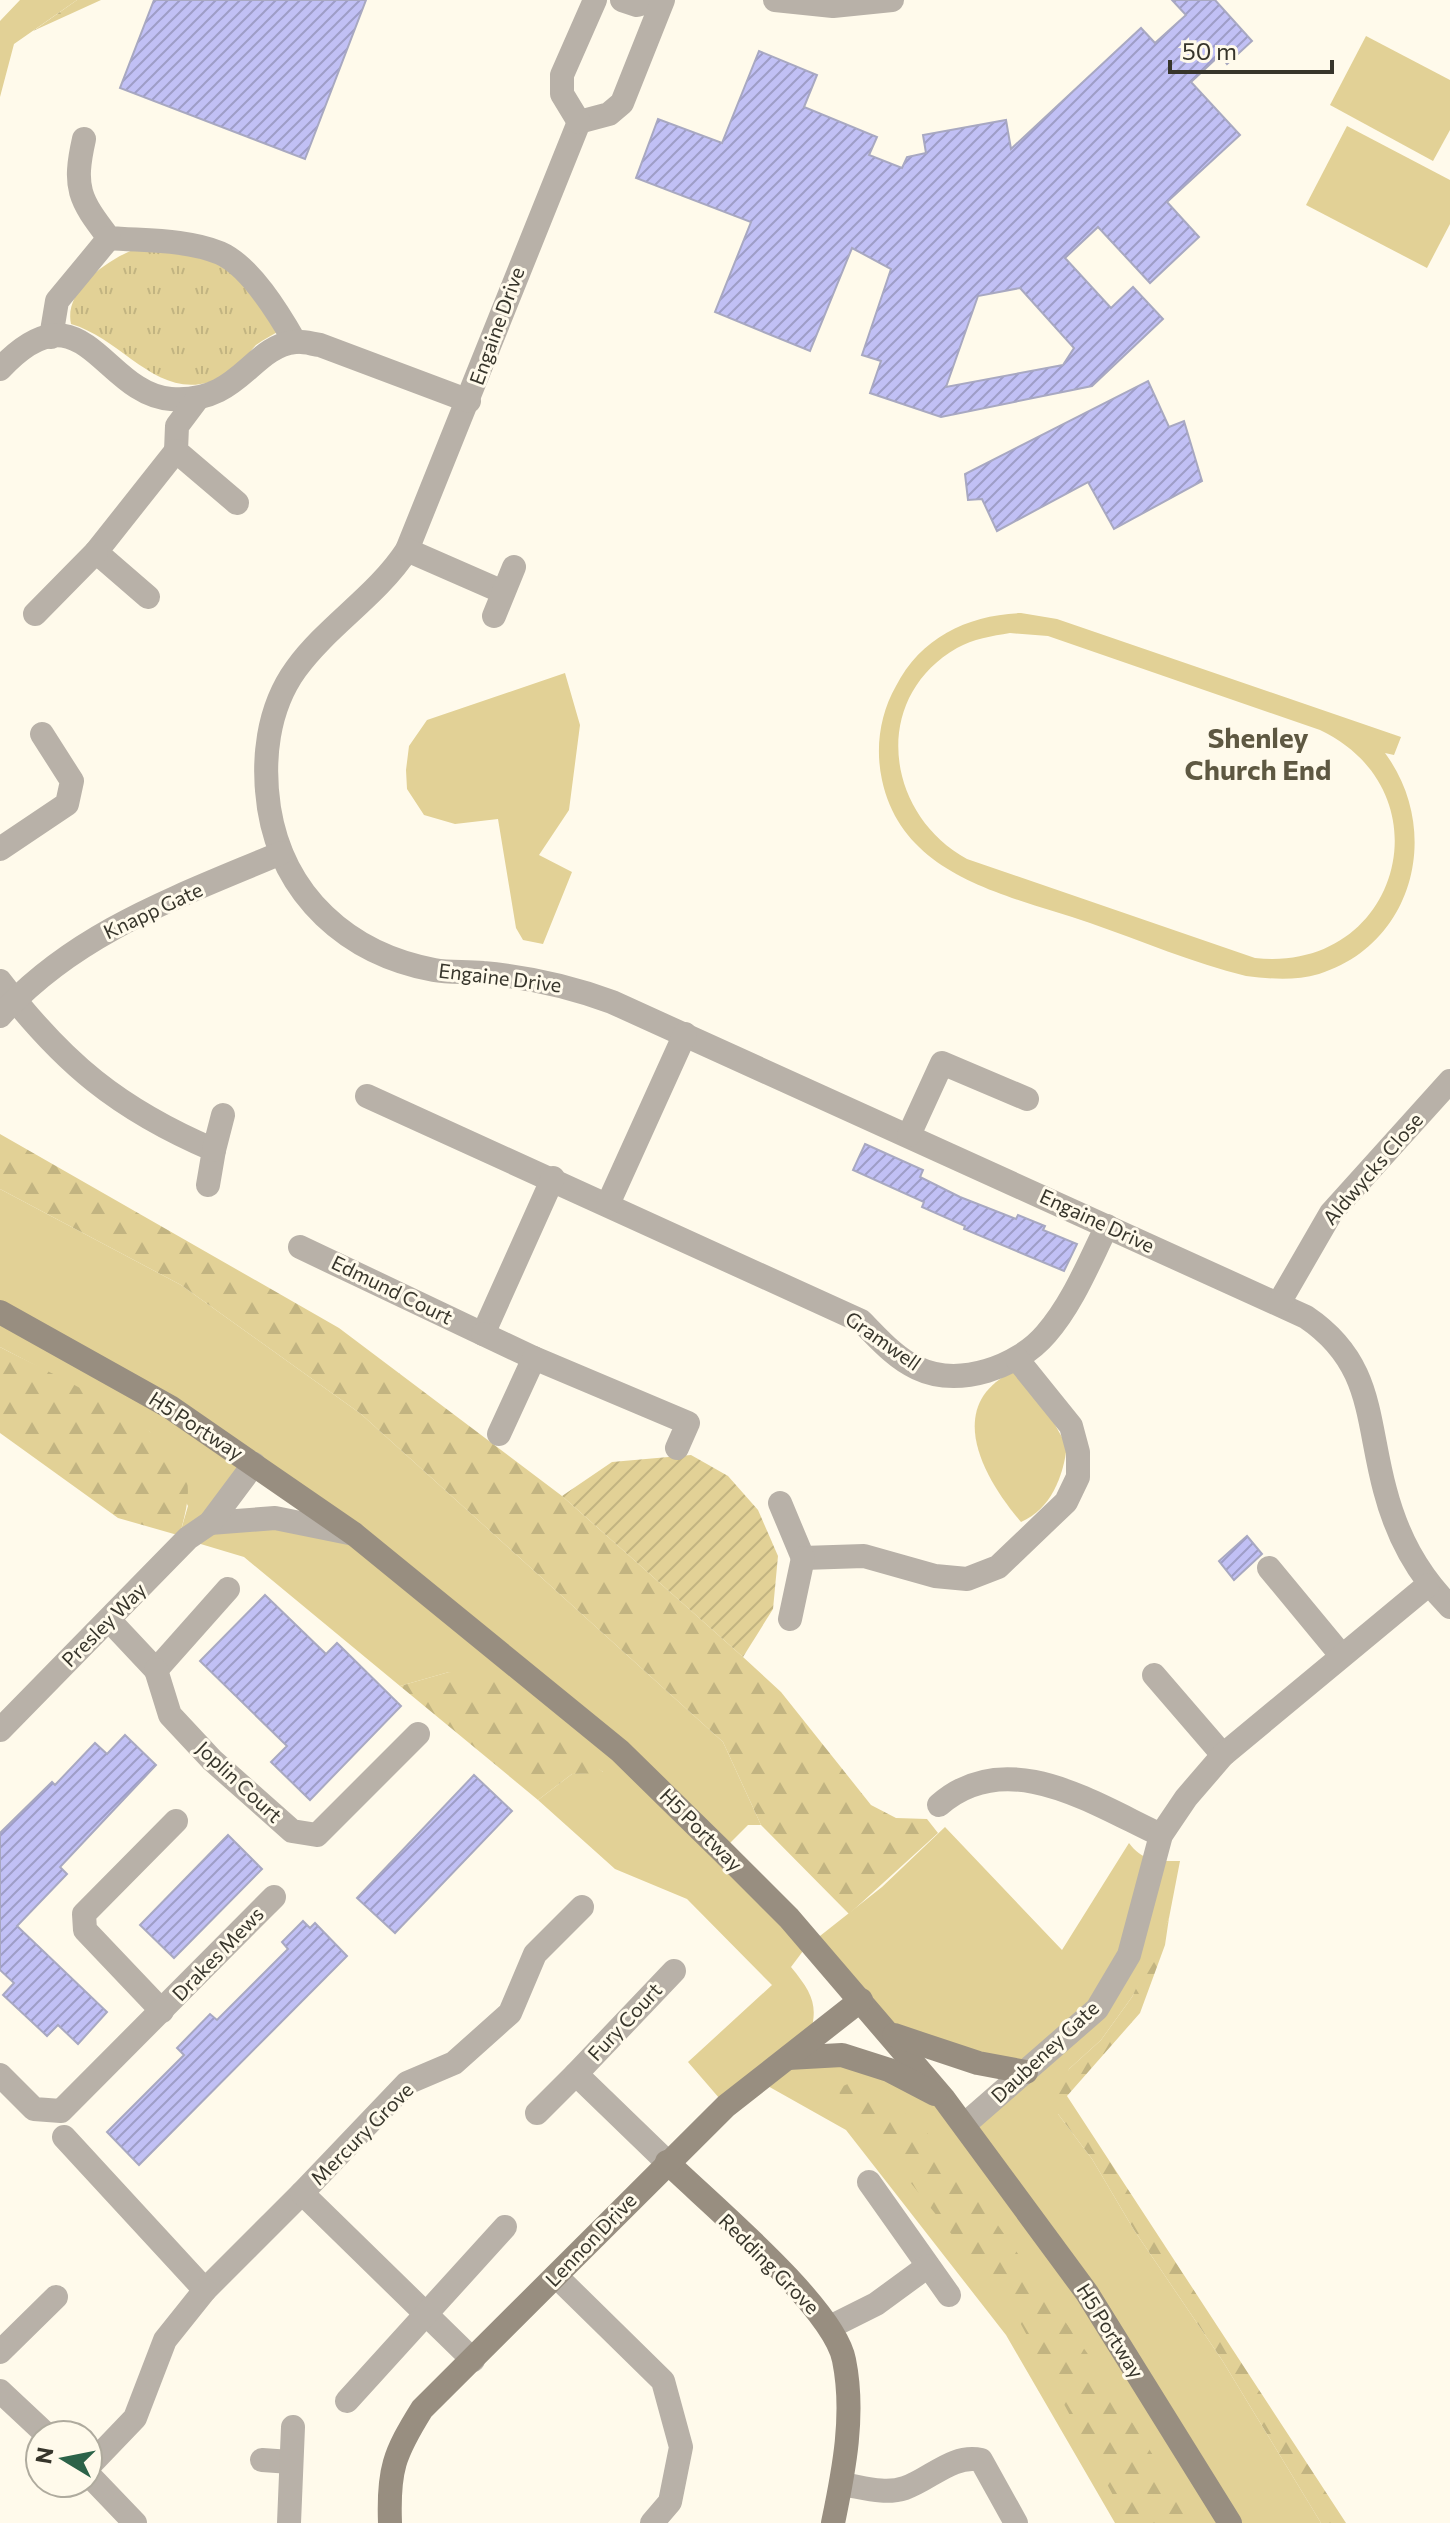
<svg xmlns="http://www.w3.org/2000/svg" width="1450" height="2523" font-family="Commissioner,sans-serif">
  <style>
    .grass { fill: #e2d196; fill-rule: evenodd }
    .forest { fill: url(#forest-firs) }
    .park { fill: url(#park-tufts) }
    .garden { fill: url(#garden-furrows) }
    .building { fill: url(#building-hatch); stroke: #a8a8c1; stroke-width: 2; fill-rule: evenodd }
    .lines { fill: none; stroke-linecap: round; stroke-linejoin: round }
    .street { stroke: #b8b1a8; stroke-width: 24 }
    .secondary { stroke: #988e80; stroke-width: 24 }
    .labels { text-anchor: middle; stroke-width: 6; stroke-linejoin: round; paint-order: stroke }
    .street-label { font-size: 20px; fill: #37352b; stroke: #fffaeb }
    .district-label { font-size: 28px; font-weight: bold; fill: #5e5842; stroke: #fffaeb }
  </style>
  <defs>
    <pattern id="forest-firs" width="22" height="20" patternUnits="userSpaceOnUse" patternTransform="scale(2)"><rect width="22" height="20" fill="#e2d196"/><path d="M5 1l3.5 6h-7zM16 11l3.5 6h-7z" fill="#c2b481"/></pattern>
    <pattern id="park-tufts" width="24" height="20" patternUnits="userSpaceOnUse" patternTransform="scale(2)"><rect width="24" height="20" fill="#e2d196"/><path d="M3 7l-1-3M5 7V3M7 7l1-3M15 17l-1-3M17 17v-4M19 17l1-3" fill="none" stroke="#c2b481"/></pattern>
    <pattern id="garden-furrows" width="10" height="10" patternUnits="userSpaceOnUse" patternTransform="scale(2)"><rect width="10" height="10" fill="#e2d196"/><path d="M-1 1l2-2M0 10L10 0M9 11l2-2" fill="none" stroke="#c2b481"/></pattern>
    <pattern id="building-hatch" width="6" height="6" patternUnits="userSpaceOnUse" patternTransform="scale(2)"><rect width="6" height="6" fill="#c1c0f5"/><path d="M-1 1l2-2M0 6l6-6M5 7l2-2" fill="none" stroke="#9e9dc7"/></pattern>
  </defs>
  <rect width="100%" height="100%" fill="#fffaeb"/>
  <g class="grass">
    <polygon points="20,0 77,0 14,44 0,97 0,21"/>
    <polygon points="1366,36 1450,80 1450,130 1433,161 1330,105"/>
    <polygon points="1347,126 1450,180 1450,224 1427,268 1306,205"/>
    <path d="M1021,613L1057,619L1401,737L1394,755L1385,753C1442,830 1415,944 1319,974C1295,981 1270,979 1246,976C1193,963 1142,941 1090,923C1009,895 903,878 882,780C875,748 880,714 896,686C921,637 968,615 1021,613ZM1010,633L1048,636L1320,730C1450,792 1399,974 1255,958L967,859C885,814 870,698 957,648C973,639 992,636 1010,633Z"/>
    <polygon points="565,673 580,725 569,810 539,855 572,872 543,944 523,940 516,928 498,819 455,824 424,815 407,789 406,770 409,746 427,720"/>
    <path d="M0,1189L181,1285L361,1414L723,1742L761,1825H748L722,1851L806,1947L882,1887L945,1827L1062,1950L1129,1843C1143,1862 1158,1861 1180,1861L1169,1918L1153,1957L1132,1997L1101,2040L1069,2069L1058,2114L1092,2159L1134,2230L1222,2360L1321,2523H1115L1006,2335L846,2130L757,2080L726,2106L688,2062L772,1985L687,1899L615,1869L538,1800L572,1774L603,1772L449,1672L400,1686L244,1557L194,1542L181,1530L188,1506L150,1432L69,1383L0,1347ZM254,1464L351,1534L210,1522ZM806,1947L892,2034L1025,2072L964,2125L889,2070L807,2043C820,2008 814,1995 791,1967Z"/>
    <path d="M1014,1371L1050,1416L1067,1446C1063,1477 1051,1509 1021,1522C984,1479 942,1405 1014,1371Z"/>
  </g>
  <g class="forest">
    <polygon points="77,0 101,0 33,31"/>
    <polygon points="0,1134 339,1328 562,1496 743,1657 781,1692 871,1805 896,1818 927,1819 938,1833 849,1914 761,1825 723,1742 361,1414 181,1285 0,1189"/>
    <path d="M0,1347C44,1370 159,1422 181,1464C193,1486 187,1507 181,1530L188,1538L118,1518L0,1433Z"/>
    <polygon points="449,1672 496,1680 604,1773 572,1774 538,1800 400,1686"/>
    <polygon points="1169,1918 1165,1945 1140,2013 1067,2096 1346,2523 1321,2523 1222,2360 1134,2230 1092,2159 1058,2114 1055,2094 1069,2069 1101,2040 1132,1997"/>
    <polygon points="850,2083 895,2105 944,2148 1099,2370 1196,2523 1128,2523 1016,2315 836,2089"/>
  </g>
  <path class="park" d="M147,245L215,262L236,274L283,329C274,334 264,339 256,345C248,353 241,366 231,372C164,414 129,341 71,324C63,287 116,253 147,245Z"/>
  <polygon class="garden" points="691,1455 728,1476 758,1510 778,1556 773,1609 743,1657 562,1496 612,1462"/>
  <g class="building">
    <polygon points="154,0 366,0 305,159 120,88"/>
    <path d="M1172,0H1215L1252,41L1227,64L1220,55L1191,82L1240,135L1167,202L1199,237L1150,283L1098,227L1065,258L1111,308L1133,287L1163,319L1092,386L941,417L870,393L881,361L862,355L891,269L852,248L810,351L715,312L751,222L636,178L658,119L722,143L759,51L817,75L804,107L877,137L869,155L902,168L907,157L926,153L923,135L1006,120L1011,149L1141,28L1155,43L1186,15ZM1020,288L1074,348L1063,365L946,387L978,296Z"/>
    <polygon points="1148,381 1169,427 1184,421 1202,481 1114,529 1088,482 997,531 982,499 968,500 965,474"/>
    <polygon points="865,1144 923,1170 920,1177 960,1197 1016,1219 1018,1215 1045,1226 1043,1230 1077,1244 1064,1271 964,1229 965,1226 922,1207 924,1202 853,1170"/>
    <polygon points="1247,1536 1262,1554 1234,1580 1219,1561"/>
    <polygon points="265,1595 326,1654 337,1643 401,1706 310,1800 271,1762 287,1746 200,1661"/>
    <polygon points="125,1735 156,1765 60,1867 67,1874 17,1926 107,2012 78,2044 58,2025 47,2036 3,1995 14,1983 0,1970 0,1833 52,1782 55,1785 95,1743 107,1754"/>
    <polygon points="474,1775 512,1811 395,1933 357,1898"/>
    <polygon points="228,1835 262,1869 174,1958 140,1925"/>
    <polygon points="303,1921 310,1928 315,1923 347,1956 139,2165 107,2132 184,2055 177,2048 210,2014 217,2020 288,1949 282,1942"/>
  </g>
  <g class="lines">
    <g class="street">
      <polyline points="622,0 637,5 655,0"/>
      <polyline points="775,0 833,6 892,0"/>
      <path d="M579,122L407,550C377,596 328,625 296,669C267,709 262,761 269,808C283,896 348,954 434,970C450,973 467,971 483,973C528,977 569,986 612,1002L1306,1317C1374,1363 1366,1420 1385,1490C1397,1536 1417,1573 1450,1607"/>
      <polyline points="579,122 609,114 622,103 663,0"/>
      <polyline points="579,122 562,94 562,75 595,0"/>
      <path d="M84,139C73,188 79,199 109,238C145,241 186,239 220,253C250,266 279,314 295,342"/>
      <polyline points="51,337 57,301 109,238"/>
      <path d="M0,369C83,280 102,394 171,399C240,404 250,347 295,342C303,341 312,344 320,345L469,401"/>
      <polyline points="198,398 177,426 176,451 237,503"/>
      <polyline points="407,550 503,592"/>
      <polyline points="148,597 96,552 176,451"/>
      <polyline points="35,614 96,552"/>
      <polyline points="494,616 514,567"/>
      <polyline points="0,849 67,804 72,781 42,734"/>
      <path d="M0,981C63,1063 118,1109 214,1150L208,1185"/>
      <path d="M0,1016C75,932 180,896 281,853"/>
      <path d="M367,1096L861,1321C878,1338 895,1358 917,1368C959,1388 1018,1367 1046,1334C1073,1303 1089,1262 1107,1226"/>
      <polyline points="909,1135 942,1063 1027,1099"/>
      <polyline points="214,1150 223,1115"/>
      <polyline points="608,1204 685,1034"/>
      <polyline points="300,1247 483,1334 553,1178"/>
      <polyline points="1279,1303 1331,1213 1450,1081"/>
      <polyline points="483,1334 534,1358 499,1434"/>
      <polyline points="534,1358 688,1423 677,1448"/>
      <polyline points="780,1503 803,1558 864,1556 935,1576 967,1579 998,1567 1066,1502 1078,1477 1078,1452 1071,1426 1017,1359"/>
      <polyline points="210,1523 275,1518 354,1534"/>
      <polyline points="1269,1568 1341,1655"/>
      <polyline points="790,1619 803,1558"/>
      <polyline points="110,1621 156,1670 228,1589"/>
      <polyline points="156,1670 170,1715 212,1760 292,1831 317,1835 418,1734"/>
      <polyline points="1154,1675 1223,1755"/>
      <polyline points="0,1730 188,1538 210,1523 254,1464"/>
      <path d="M939,1805C1007,1745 1094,1804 1161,1835"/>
      <polyline points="162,2011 85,1930 84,1914 176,1821"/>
      <polyline points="0,2075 34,2109 61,2111 274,1897"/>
      <polyline points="537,2113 576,2074"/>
      <polyline points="964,2125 1097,2009 1129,1955 1161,1835 1186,1798 1223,1755 1428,1585"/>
      <polyline points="64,2137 205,2290 302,2193"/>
      <polyline points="667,2162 576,2074 674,1971"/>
      <polyline points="869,2182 949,2295"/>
      <polyline points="556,2276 663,2381 681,2447 670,2502 652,2523"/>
      <polyline points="830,2327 876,2304 928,2266"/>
      <polyline points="0,2352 56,2297"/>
      <polyline points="473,2360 302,2193 407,2083 454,2063 510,2013 535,1954 582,1907"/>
      <polyline points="0,2391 47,2435"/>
      <polyline points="347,2401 505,2227"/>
      <polyline points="262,2460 291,2462"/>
      <polyline points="88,2467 135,2418 165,2340 205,2290"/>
      <polyline points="88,2474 135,2523"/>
      <path d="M841,2484C862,2487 884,2495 905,2488C931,2479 952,2454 981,2460L1016,2523"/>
      <polyline points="289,2523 293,2427"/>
    </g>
    <g class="secondary">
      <polyline points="0,1312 170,1407 354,1534 620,1751 722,1851 789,1918 944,2099 1087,2293 1230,2523"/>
      <polyline points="894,2035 978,2063 1026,2072"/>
      <polyline points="788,2058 842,2055 889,2070 935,2094"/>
      <path d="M667,2162C709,2203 834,2307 844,2360C855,2414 844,2470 833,2523"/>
      <path d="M390,2523C388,2470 394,2454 422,2409L726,2106L861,2000"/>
    </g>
  </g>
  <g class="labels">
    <g class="street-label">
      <text transform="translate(497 326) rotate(-70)" y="7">Engaine Drive</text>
      <text transform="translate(153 911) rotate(-25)" y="7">Knapp Gate</text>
      <text transform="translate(500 978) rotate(7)" y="7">Engaine Drive</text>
      <text transform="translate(1373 1169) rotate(-49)" y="7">Aldwycks Close</text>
      <text transform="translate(1097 1221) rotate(25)" y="7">Engaine Drive</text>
      <text transform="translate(392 1290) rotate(26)" y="7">Edmund Court</text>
      <text transform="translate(883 1341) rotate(35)" y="7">Gramwell</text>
      <text transform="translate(196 1426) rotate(33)" y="7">H5 Portway</text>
      <text transform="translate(104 1625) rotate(-45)" y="7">Presley Way</text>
      <text transform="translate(239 1782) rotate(43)" y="7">Joplin Court</text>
      <text transform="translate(701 1830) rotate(45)" y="7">H5 Portway</text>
      <text transform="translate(218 1954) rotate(-46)" y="7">Drakes Mews</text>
      <text transform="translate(625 2022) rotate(-47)" y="7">Fury Court</text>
      <text transform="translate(1045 2052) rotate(-43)" y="7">Daubeney Gate</text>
      <text transform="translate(362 2134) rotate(-45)" y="7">Mercury Grove</text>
      <text transform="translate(591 2240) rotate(-46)" y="7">Lennon Drive</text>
      <text transform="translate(769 2264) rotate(45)" y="7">Redding Grove</text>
      <text transform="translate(1110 2331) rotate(58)" y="7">H5 Portway</text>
    </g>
    <g class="district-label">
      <text x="1258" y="748">Shenley<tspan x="1258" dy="32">Church End</tspan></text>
    </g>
  </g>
  <g transform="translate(64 2459) rotate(280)"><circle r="38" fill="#fffaeb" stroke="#afab9e" stroke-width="2"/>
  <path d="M0-6L14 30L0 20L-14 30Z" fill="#2c6349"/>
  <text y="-12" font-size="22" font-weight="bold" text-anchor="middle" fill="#37352b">N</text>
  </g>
  <path d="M1170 60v12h162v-12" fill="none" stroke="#37352b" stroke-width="4"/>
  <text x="1182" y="60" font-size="24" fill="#37352b" stroke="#fffaeb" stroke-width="6" paint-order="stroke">50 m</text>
</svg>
